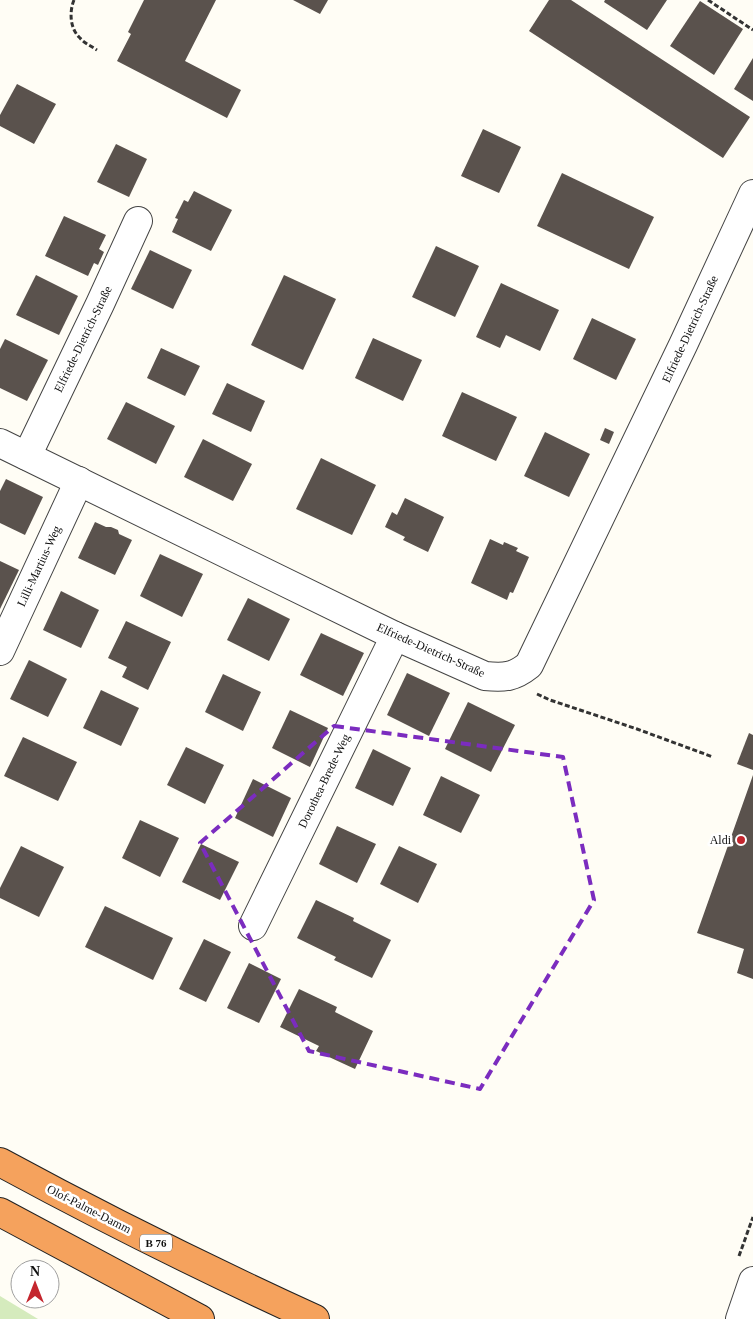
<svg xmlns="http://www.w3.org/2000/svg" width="753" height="1319" font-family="'Times New Roman',serif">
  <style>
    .green { fill: #d5ebbd }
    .building { fill: #5a524d }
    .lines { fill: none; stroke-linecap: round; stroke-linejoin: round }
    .minor-casing { stroke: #444; stroke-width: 30 }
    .highway-casing { stroke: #222; stroke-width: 30 }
    .path { stroke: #333; stroke-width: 3; stroke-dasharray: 5 2.5; stroke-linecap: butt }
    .minor { stroke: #fff; stroke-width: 28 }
    .highway { stroke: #f5a25d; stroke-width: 28 }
    .marked { fill: none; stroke: #7b2cbf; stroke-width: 4; stroke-dasharray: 10 6; stroke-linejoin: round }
    .poi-dot { fill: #c4262e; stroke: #fff; stroke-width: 2 }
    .labels { text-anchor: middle; stroke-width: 5; stroke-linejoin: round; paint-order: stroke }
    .shield { fill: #fff; stroke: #585858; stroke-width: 1 }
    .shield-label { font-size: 11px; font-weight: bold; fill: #111 }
    .street-label { font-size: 12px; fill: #111; stroke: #fff }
    .poi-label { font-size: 12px; fill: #111; stroke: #fff; text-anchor: end }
  </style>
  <rect width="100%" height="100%" fill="#fffdf5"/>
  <polygon class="green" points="0,1296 38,1319 0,1319"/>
  <g class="building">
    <polygon points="144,0 216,0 185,61 241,90 227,118 117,61 131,34 128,32"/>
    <polygon points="293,0 328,0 320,14"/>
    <polygon points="549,0 571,0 750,117 723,158 529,31"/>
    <polygon points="605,0 667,0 647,30 604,2"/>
    <polygon points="700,1 743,29 714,75 670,46"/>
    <polygon points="753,58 753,101 734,89"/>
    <polygon points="17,84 56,104 34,144 0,126 0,115"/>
    <polygon points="483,129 521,147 499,193 461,176"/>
    <polygon points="116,144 147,159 129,197 97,182"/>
    <polygon points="562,173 654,217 629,269 537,226"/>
    <polygon points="194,191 232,210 211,251 172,232 178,219 175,218 184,200 188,202"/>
    <polygon points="64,216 106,235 99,249 104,252 98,265 94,263 88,276 45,256"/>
    <polygon points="436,246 479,266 455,317 412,297"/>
    <polygon points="150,250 192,270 173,309 131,289"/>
    <polygon points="36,275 78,296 59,335 16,315"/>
    <polygon points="284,275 336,299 303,370 251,345"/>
    <polygon points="501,283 559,310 540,351 506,335 500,348 476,337"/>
    <polygon points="592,318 636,339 616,380 573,359"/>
    <polygon points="373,338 422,360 403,401 355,378"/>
    <polygon points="5,339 48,360 27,401 0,388 0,349"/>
    <polygon points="161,348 200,366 185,396 147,378"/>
    <polygon points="227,383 265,401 251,432 212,414"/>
    <polygon points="462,392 517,417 496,461 442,436"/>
    <polygon points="126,402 175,426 156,464 107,439"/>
    <polygon points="605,428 614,432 609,444 600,440"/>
    <polygon points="545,432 590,454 569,497 524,476"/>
    <polygon points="203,439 252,464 233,501 184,477"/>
    <polygon points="321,458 376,485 352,535 296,509"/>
    <polygon points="6,479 43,497 25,535 0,523 0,491"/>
    <polygon points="405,498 444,517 428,552 403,540 405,537 385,527 392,512 397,515"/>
    <polygon points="95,522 106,527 111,527 118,530 119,534 132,540 115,575 78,558"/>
    <polygon points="490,539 503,545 504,542 518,548 516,551 529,557 513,593 510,592 507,600 471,583"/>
    <polygon points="160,554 203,574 182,617 140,596"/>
    <polygon points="0,561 19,570 0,609"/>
    <polygon points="61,591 99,610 81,648 43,630"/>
    <polygon points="248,598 290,619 269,661 227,640"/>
    <polygon points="126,621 171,642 148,690 122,677 127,667 108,658"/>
    <polygon points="321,633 364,653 343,696 300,675"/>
    <polygon points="29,660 67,679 48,717 10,699"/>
    <polygon points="407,673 450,693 429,736 387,715"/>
    <polygon points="223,674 261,692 243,731 205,712"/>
    <polygon points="101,690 139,708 121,746 83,728"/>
    <polygon points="468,702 515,725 491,772 445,749"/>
    <polygon points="290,710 328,728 310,767 272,748"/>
    <polygon points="749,733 753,735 753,770 737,764"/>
    <polygon points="23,737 77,762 58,801 4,776"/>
    <polygon points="186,747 224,765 205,804 167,785"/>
    <polygon points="373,749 411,768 393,806 355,788"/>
    <polygon points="753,775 753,979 737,973 744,949 697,933"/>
    <polygon points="441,776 480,795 461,833 423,815"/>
    <polygon points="253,779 291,798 273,837 235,818"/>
    <polygon points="140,820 179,838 160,877 122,858"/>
    <polygon points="337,826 376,844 357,883 319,864"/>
    <polygon points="201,844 239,862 220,900 182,882"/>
    <polygon points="21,846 64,867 39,917 0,898 0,888"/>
    <polygon points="399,846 437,864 418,903 380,884"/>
    <polygon points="316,900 354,918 353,921 391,940 372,978 334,960 336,957 297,938"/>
    <polygon points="105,906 173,938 153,980 85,947"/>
    <polygon points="204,939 231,952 206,1002 179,989"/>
    <polygon points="249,963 281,979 259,1023 227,1008"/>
    <polygon points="299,989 337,1007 335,1012 373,1031 355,1069 316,1051 319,1046 280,1027"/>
  </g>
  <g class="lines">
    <defs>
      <g id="minor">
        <path d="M0,443L395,636L485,676C505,678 514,677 529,665L683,345L753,194"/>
        <polyline points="27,456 100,304 138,221"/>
        <polyline points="0,651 79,481"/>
        <polyline points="253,926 395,636"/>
        <polyline points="740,1319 753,1281"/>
      </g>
      <g id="highway">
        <path d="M0,1162C103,1218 208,1270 315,1319"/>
        <polyline points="0,1212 200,1319"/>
      </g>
    </defs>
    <use href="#minor" class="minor-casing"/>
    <use href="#highway" class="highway-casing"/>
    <g class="path">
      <path d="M74,0C69,12 70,29 80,38C84,43 91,46 97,50"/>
      <polyline points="708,0 753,30"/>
      <polyline points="537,694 550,700 637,729 713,757"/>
      <polyline points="739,1256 753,1217"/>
    </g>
    <use href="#minor" class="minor"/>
    <use href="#highway" class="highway"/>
  </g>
  <path class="marked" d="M334,726L563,757L594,900L480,1089L309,1051L200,843Z"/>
  <circle class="poi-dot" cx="741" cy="840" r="5"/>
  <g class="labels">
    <rect class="shield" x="140" y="1234.5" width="32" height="17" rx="4"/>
    <g class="shield-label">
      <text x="156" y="1247">B 76</text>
    </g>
    <g class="street-label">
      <text transform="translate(690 329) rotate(-65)" y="4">Elfriede-Dietrich-Straße</text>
      <text transform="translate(83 339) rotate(-64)" y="4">Elfriede-Dietrich-Straße</text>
      <text transform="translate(39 566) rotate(-65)" y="4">Lilli-Martius-Weg</text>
      <text transform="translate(431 650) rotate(24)" y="4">Elfriede-Dietrich-Straße</text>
      <text transform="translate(324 781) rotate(-64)" y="4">Dorothea-Brede-Weg</text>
      <text transform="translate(89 1209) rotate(27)" y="4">Olof-Palme-Damm</text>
    </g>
    <g class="poi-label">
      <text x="731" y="844">Aldi</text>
    </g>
  </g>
  <g transform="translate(35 1284)"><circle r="24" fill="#ffffff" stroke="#a0a0a0"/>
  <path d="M0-4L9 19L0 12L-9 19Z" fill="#c4262e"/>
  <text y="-8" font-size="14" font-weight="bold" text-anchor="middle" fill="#111111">N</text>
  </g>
</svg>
